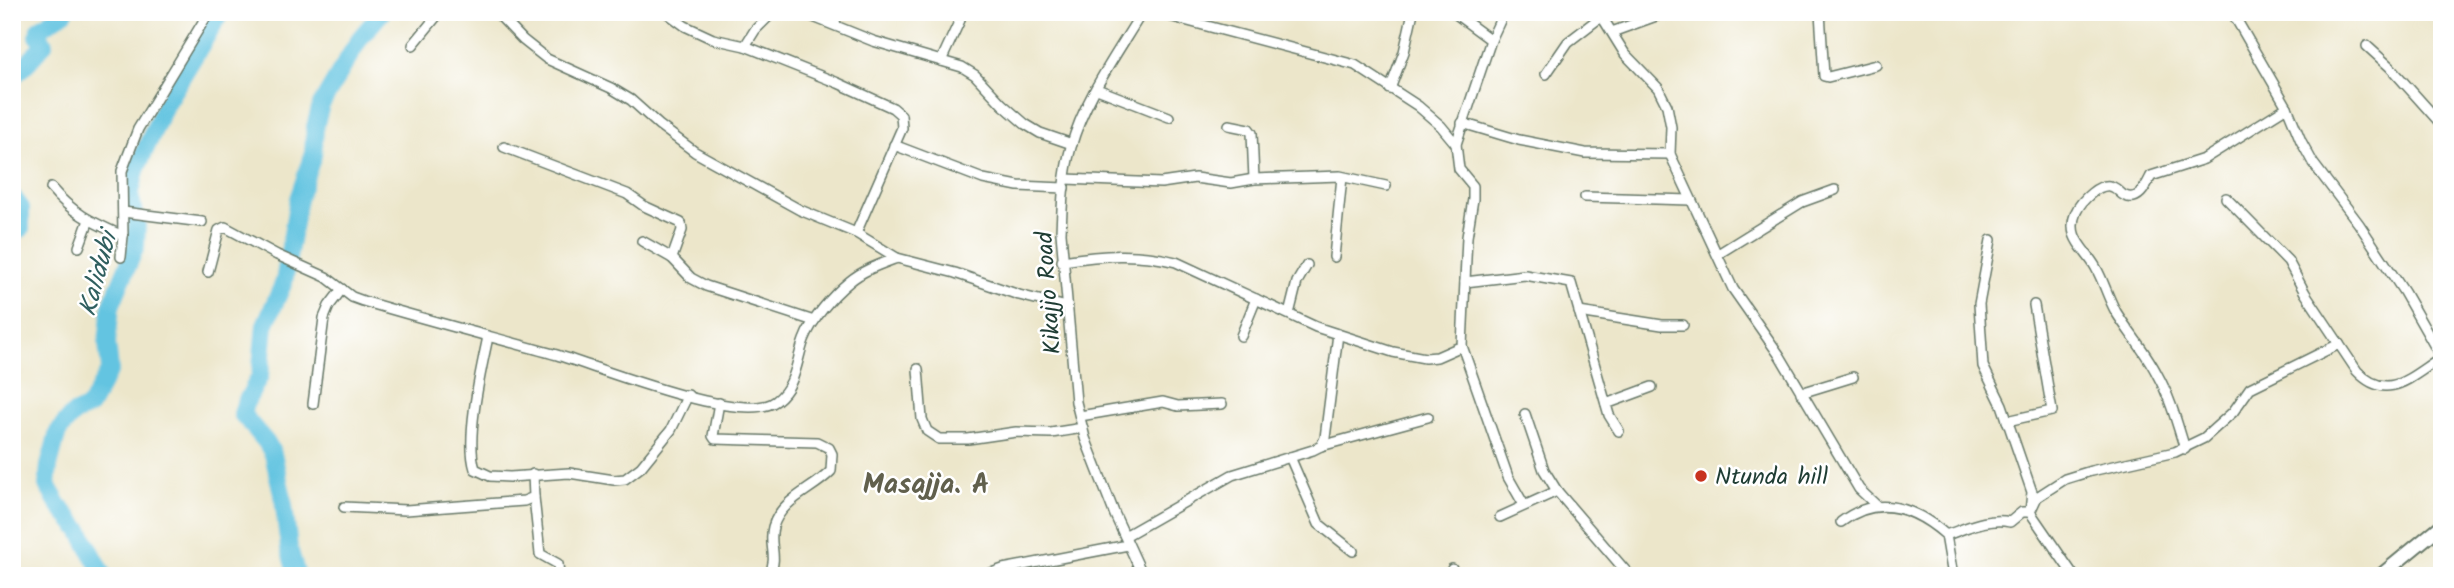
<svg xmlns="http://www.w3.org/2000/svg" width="2454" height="588" font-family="Kalam,sans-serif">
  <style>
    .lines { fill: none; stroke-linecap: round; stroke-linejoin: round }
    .river { stroke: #63c4e1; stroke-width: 18 }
    .street-casing { stroke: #677868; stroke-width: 12 }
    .secondary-casing { stroke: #677868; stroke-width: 16 }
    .street { stroke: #fff; stroke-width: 9 }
    .secondary { stroke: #fff; stroke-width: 12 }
    .poi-dot { fill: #c8321e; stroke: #fff; stroke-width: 2.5 }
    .labels { text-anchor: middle; stroke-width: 5; stroke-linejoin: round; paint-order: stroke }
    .street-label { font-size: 24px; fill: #1f3d34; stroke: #fff }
    .poi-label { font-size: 24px; fill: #1f3d34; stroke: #fff; text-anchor: start }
    .water-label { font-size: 26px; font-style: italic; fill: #305f5f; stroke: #fff }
    .quarter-label { font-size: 28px; font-weight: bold; fill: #61604d; stroke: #fff }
  </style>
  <rect width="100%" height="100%" fill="#fff"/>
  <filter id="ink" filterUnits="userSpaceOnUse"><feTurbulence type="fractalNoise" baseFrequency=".0143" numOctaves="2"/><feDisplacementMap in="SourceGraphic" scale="14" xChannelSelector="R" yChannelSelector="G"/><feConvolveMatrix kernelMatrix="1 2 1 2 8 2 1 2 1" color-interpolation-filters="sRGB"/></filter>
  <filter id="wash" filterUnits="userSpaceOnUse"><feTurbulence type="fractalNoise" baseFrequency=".00686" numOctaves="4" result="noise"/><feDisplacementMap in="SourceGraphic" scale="28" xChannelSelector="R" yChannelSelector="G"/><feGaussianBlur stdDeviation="1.57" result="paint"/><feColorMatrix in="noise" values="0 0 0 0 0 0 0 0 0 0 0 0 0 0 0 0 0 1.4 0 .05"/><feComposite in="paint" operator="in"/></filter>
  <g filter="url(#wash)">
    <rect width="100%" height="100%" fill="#ece6ca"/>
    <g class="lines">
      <g class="river">
        <polyline points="12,77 24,67 44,44 38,36 39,29 65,12"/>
        <polyline points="12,196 21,208 21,229"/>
        <polyline points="104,576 80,530 60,507 47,485 49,466 58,432 72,415 90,406 110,369 107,343 111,306 136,246 137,222 130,196 136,170 166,103 221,12"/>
        <polyline points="297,576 289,548 283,498 273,454 266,442 242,414 245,404 260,376 265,325 284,282 298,199 313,155 315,127 321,105 360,38 382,12"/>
      </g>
    </g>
  </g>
  <g filter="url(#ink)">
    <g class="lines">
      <defs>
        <g id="street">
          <polyline points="496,12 523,40 547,59 611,88 631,100 659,125 695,152 800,210 856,233 897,258 955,273 1019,295 1067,307"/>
          <polyline points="666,12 685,26 713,39 745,46 838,83 893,108 901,115 902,128 856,233"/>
          <polyline points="801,12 873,41 962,67 975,75 1002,104 1025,124 1040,133 1072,144"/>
          <path d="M1142,12C1117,54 1084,99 1071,147C1063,175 1062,205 1061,233L1076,402L1085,438L1115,515L1143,576"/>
          <polyline points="1154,12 1355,65 1418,106 1441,126 1456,144"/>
          <polyline points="1453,12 1491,40"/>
          <polyline points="1504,12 1491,40 1456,144 1459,169 1473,186 1473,199 1467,237 1462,346 1508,477 1524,505"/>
          <polyline points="1599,12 1625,54 1658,88 1667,106 1671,127 1670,154 1733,289 1780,356 1859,489 1876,505"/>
          <polyline points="1820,12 1824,76 1828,77 1876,65"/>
          <polyline points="2232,12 2287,107 2301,141 2313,163 2359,224 2404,292 2441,357"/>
          <polyline points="833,24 840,12"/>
          <polyline points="1612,32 1667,12"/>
          <polyline points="413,45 440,12"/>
          <polyline points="745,46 755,30 773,12"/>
          <polyline points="2367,46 2390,67 2442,125"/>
          <polyline points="941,61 960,20 959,17 950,12"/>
          <polyline points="1546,74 1568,42 1602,16"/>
          <polyline points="1097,89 1169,117"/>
          <polyline points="1390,89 1404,52 1413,12"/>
          <polyline points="1462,123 1519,140 1585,153 1670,154"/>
          <polyline points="1229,125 1249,129 1252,133 1254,179"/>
          <polyline points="894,145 983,179 1018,186 1064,188"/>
          <polyline points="504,147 627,194 644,206 681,223 682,230 672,258"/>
          <polyline points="1066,179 1161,183 1195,178 1231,183 1254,179 1340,176 1386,186"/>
          <path d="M51,188C73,214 92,222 123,236"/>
          <polyline points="1585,197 1691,200"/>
          <path d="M2226,198L2288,261L2305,293L2357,371C2388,404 2412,375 2442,357"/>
          <polyline points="123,212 202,222"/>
          <polyline points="642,241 672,258 691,278 706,286 814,321"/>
          <polyline points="79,247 89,220"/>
          <polyline points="1718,254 1802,202 1835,190"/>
          <polyline points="121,257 123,236 122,171 138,129 209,12"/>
          <polyline points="1334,257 1342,177"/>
          <path d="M1062,261C1102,255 1137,252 1176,262L1316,327L1393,352L1425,358L1437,357L1462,346"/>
          <path d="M208,272L219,230L225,227L277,255L326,277L352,297L363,301C427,320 492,337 557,355C598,367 743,426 776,401C796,386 796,362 804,340C812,319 832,296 849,282C863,270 881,264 897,258"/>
          <polyline points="1465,282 1525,275 1571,283 1609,415 1619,431"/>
          <polyline points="1579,312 1662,325 1683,325"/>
          <polyline points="1289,314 1297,282 1307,265"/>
          <polyline points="1241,336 1256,299"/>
          <path d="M488,337C481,370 465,438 475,469L490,476L510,477L569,473L614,480L625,479L641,467L671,430L688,395"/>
          <polyline points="918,369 922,419 927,431 939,439 968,439 1016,432 1051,433 1083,428"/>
          <polyline points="1801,393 1853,377"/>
          <path d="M719,403L713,436L715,439L817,442L829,448L832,454L831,471C813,490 781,499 773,527C768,546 779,555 769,576"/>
          <polyline points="313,404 324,318 329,306 342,289"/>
          <polyline points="1606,404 1652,387"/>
          <polyline points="1525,414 1544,470 1557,491"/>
          <polyline points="1080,416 1163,402 1178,406 1222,404"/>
          <polyline points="2007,421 2052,411 2034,305"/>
          <polyline points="1321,446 1428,417"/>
          <path d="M2185,449C2177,423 2170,397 2157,374C2146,352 2129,333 2116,312C2108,298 2104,282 2096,268C2086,249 2065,238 2076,212C2081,201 2100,181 2113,187C2118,189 2120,194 2125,196C2139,202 2146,186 2151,176L2204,159L2287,107"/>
          <polyline points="1290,457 1319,524 1353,551"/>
          <polyline points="534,497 540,554 558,564 559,576"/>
          <polyline points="344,507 406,510 524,501 534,497 533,474"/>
          <polyline points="1500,517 1557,491 1630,576"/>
          <path d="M1841,522C1877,494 1914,507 1946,535L1953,576"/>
          <path d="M1946,535C1967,528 1988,517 2010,522L2022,512H2030L2032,492L2002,405L1983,366L1979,304L1991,240"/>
          <polyline points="1125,536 1232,475 1313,450 1321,446 1325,438 1338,334"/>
          <polyline points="1452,569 1454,576"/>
          <polyline points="983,576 1003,569 1128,545"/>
          <polyline points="2074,576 2030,512 2037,497 2065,479 2091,471 2175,452 2204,438 2233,412 2250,388 2339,344"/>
        </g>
        <polyline id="secondary" points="2380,576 2442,525"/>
      </defs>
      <use href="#street" class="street-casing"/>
      <use href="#secondary" class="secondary-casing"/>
      <use href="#street" class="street"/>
      <use href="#secondary" class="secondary"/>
    </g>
  </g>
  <circle class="poi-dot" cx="1701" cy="476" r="7"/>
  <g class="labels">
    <g class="street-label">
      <text transform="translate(1048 293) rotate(-94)" y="8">Kikajjo Road</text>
    </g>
    <g class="poi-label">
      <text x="1715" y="484">Ntunda hill</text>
    </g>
    <g class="water-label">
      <text transform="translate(97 274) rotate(-75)" y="9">Kalidubi</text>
    </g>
    <g class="quarter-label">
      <text x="926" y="493">Masajja. A</text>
    </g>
  </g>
  <rect width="2454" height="588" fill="none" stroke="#fff" stroke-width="42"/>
</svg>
